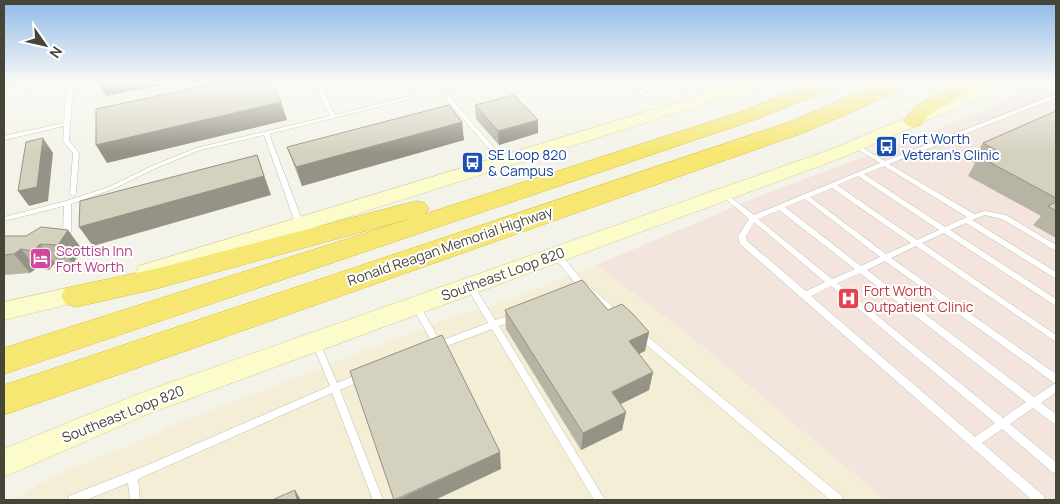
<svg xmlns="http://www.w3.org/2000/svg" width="1060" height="504" font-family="Manrope,sans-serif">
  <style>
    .commercial { fill: #f4eed6 }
    .medical { fill: #f3e5de }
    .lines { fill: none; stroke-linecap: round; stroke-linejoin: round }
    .service-casing { stroke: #bfbcac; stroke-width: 1 }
    .secondary-casing { stroke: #d1cf9b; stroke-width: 1 }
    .motorway-casing { stroke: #d5bf42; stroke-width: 1 }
    .service { fill: #fff; fill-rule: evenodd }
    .secondary { fill: #fcfbcb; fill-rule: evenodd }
    .motorway { fill: #f6e772; fill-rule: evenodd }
    .wall { fill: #b7b4a4 }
    .shaded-wall { fill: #959286 }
    .building { fill: #d5d1bf; stroke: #959286 }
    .labels { text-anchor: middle; stroke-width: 4; stroke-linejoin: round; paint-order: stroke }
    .transit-label { font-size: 14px; fill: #164399; stroke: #fff; text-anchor: start }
    .street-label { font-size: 14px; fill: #474438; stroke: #fff }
    .hotel-label { font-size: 14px; fill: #b23c85; stroke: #fff; text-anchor: start }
    .health-label { font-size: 14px; fill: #be3a42; stroke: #fff; text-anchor: start }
  </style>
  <rect width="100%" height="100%" fill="#f4f3e9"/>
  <polygon class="commercial" points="596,265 685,332 885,500 15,500 42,482 72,468 162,432 163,429 457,315 495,305"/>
  <polygon class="medical" points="1040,83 1056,83 1056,500 885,500 685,332 596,265 767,193 954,123 1023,92"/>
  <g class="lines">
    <defs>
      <g id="service">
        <polygon points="40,83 50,83 47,85 4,93 4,89"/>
        <polygon points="67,83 73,83 69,141 79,153 76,194 73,196 70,194 73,153 63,141 64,126 4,140 4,136 64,123"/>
        <polygon points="314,83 319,83 335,115 411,96 414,98 269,134 304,225 303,227 297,227 296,225 264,135 200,150 156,168 113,189 71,204 71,232 66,239 60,239 59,237 63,232 64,206 4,221 4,217 66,201 109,187 152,166 196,148 330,116"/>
        <polygon points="626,83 632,83 648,95 665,90 657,83 662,83 670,89 692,83 700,83 647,99"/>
        <path d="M1056,94V98L889,164L974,214L985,211L1006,215L1056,245V251L1002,219L985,215L972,220L1056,272V279L966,223L950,230L1056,299V306L944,233L922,243L1056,335V342L916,246L891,258L1056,374V383L1053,382L885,261L867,270L1034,397L1056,383V392L1041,403L1056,414V424L1053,423L1033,408L1010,424L1056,462V473L1052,472L1002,429L982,443L1044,496L1045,500H1032L740,244L738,236L749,219L720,194L723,192L725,193L754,215L880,163L854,147V145H858L885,161ZM884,166L967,217L945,227L864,174ZM858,176L939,230L917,240L837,185ZM832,188L911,243L886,254L810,197ZM805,199L880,257L861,266L785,207ZM779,210L855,269L832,279L758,219ZM754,222L825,282L806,291L747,241L746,236ZM860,273L1026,402L1003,418L837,283ZM831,286L995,423L975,437L811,296Z"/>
        <polygon points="447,95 449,96 495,149 507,160 507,162 503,162 491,151 445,98 445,96"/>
        <polygon points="557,252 560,253 581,279 620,313 621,315 620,317 617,318 614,317 575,283 554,257 553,255"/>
        <polygon points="470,283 473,284 495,320 514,314 517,315 518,317 517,319 499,326 605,500 594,500 492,329 439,349 436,350 433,349 432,346 433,344 412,306 413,304 419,304 440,341 488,323 466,286 467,284"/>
        <polygon points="639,331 642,332 842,496 843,500 830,500 636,336 635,334 636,332"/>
        <polygon points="316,339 319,341 320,343 337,383 363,372 366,373 368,376 366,379 340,390 383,500 373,500 332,393 138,479 140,500 130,500 128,483 86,500 68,500 69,496 150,464 330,386 312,343 313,341"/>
      </g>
      <g id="secondary">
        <polygon points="741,83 763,83 761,86 155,278 147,280 139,278 136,272 139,266"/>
        <polygon points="989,83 1008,83 1006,86 844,157 148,414 4,477 4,449 138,394 832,149"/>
        <polygon points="90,283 98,285 101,291 98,297 4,320 4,302"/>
      </g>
      <g id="motorway">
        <polygon points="814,83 840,83 837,87 754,120 4,374 4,348 416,217 155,289 76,307 66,304 61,296 66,288 155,269 416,201 425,203 429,209 425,214 740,112"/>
        <path d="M879,83H903C893,97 827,122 808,131L4,415V385L792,121Z"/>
        <polygon points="957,83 980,83 977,87 930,114 921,125 914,127 907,125 903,121 916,106"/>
      </g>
    </defs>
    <use href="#service" class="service-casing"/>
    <use href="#secondary" class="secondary-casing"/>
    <use href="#motorway" class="motorway-casing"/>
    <use href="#service" class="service"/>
    <use href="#secondary" class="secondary"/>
    <use href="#motorway" class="motorway"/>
  </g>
  <g class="wall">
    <polygon points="475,105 538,120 538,133 499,145 476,119"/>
    <polygon points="1056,111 1056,238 1033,225 1041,216 968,176 975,163 971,161 983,143"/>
    <polygon points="464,140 302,186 287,147"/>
    <polygon points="4,236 82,249 73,264 55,263 49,270 37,268 30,273 4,275"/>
    <polygon points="505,310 608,310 649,332 645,351 639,354 653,372 649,390 620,404 626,412 622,430 581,450 506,329"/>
  </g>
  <g class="shaded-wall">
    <polygon points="4,83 20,83 4,86"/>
    <polygon points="99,83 173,83 106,96"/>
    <polygon points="281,102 287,120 107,163 96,145"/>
    <polygon points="538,120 538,133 499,145 498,131"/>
    <polygon points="462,122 464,140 302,186 296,167"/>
    <polygon points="43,138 53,153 48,201 29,206 18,191"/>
    <polygon points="257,155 271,195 93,246 79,227"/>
    <polygon points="68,230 82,249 73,264 58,245"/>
    <polygon points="40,244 55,263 49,270 33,251"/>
    <polygon points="21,249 37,268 30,273 14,254"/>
    <polygon points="649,332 645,351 625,360 629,341"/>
    <polygon points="653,372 649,390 609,410 612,392"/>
    <polygon points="626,412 622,430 581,450 583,433"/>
    <polygon points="500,452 501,469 435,500 396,500"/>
    <polygon points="295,490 301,500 297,500"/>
  </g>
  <g class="building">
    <polygon points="218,83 273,83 281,102 96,145 96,109"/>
    <polygon points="514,95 538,120 498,131 475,105"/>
    <polygon points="449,105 462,122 296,167 287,147"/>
    <polygon points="1056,111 1056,198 980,157 996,150 983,143"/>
    <polygon points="43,138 37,187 18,191 26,142"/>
    <polygon points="257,155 264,176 79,227 80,201"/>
    <polygon points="1056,202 1056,211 1048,206"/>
    <polygon points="41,227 68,230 58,245 40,244 33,251 21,249 14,254 4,255 4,236 26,236"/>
    <polygon points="582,280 608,310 622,304 633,314 649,332 629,341 653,372 612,392 626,412 583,433 505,310"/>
    <polygon points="442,335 500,452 394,500 350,371"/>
    <polygon points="295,490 297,500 272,500"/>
  </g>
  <linearGradient id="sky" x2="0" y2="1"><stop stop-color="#8fbaea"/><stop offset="0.54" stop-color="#fafaf5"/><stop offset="1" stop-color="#fafaf5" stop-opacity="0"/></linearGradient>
  <rect width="1060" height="153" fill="url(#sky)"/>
  <defs>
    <symbol id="bus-square" viewBox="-11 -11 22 22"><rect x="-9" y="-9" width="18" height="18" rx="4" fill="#1a4fb4" stroke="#fff"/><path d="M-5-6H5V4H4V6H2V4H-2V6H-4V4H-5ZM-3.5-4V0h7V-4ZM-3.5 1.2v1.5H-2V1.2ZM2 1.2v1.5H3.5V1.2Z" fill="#fff"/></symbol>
    <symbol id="hotel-square" viewBox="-11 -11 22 22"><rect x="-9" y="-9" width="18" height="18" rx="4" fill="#d1479c" stroke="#fff"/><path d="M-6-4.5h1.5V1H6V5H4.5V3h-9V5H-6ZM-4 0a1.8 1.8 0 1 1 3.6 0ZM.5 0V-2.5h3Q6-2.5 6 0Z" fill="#fff"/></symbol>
    <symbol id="hospital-square" viewBox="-11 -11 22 22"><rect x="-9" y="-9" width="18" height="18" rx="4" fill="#e0444e" stroke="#fff"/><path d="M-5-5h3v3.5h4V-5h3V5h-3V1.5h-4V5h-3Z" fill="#fff"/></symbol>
  </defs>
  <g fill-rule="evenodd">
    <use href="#bus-square" x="874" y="134" width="25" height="25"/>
    <use href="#bus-square" x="460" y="150" width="25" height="25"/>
    <use href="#hotel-square" x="28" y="246" width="25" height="25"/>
    <use href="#hospital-square" x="836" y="286" width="25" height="25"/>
  </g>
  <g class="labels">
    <g class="transit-label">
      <text x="902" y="144">Fort Worth<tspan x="902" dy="16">Veteran's Clinic</tspan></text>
      <text x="488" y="160">SE Loop 820<tspan x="488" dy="16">&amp; Campus</tspan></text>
    </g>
    <g class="street-label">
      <text transform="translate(450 246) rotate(-19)" y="5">Ronald Reagan Memorial Highway</text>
      <text transform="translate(503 274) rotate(-20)" y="5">Southeast Loop 820</text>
      <text transform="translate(123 414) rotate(-22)" y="5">Southeast Loop 820</text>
    </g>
    <g class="hotel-label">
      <text x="56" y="256">Scottish Inn<tspan x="56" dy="16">Fort Worth</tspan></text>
    </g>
    <g class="health-label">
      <text x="864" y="296">Fort Worth<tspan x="864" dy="16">Outpatient Clinic</tspan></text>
    </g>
  </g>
  <rect width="1060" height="504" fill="none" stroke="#474438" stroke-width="10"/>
  <g transform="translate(45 45) rotate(124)" stroke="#ffffff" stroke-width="4" paint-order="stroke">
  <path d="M0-4L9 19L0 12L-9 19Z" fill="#474438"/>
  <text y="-8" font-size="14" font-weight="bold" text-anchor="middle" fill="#474438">N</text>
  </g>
</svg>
